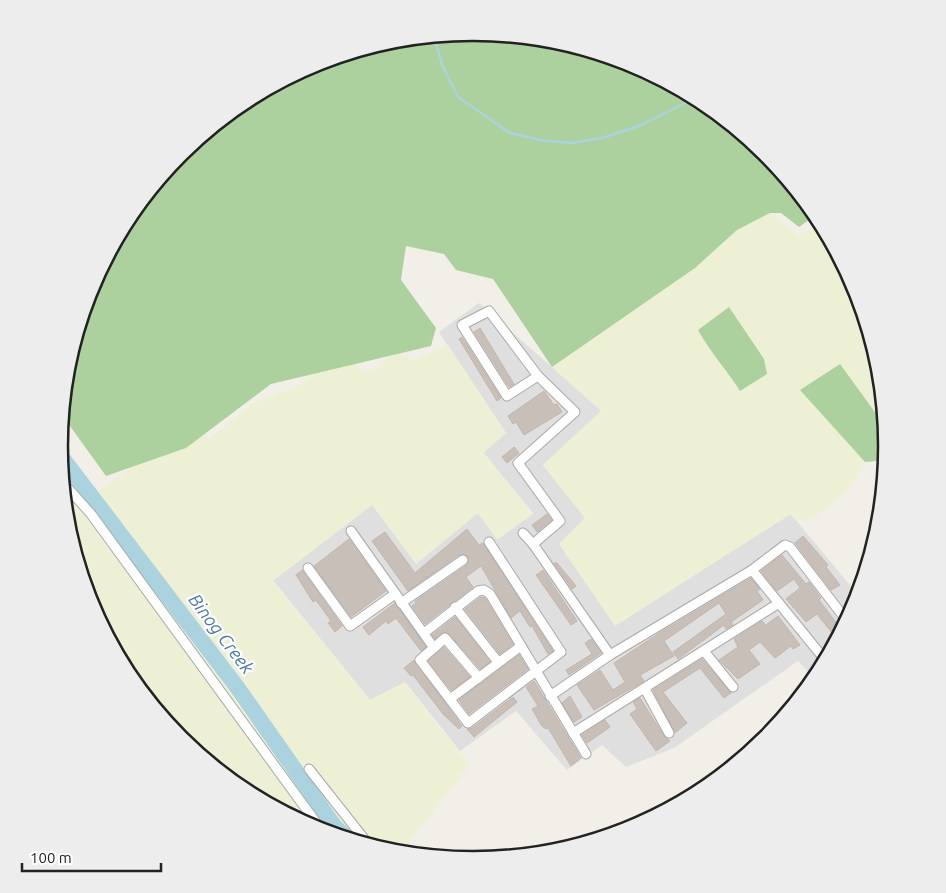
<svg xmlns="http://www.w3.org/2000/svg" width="946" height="893" font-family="Ubuntu,sans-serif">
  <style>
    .residential { fill: #e0dfdf }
    .farmland { fill: #eef0d5 }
    .forest { fill: #add19e }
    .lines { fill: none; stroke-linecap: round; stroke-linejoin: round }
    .stream { stroke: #aad3df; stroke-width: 2.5 }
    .river { stroke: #aad3df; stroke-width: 16 }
    .building { fill: #c7bfb8; stroke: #c4b6ab }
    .minor-casing { stroke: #a9a9a9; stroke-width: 11 }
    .minor { stroke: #fff; stroke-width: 9 }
    .labels { text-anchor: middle; stroke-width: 4.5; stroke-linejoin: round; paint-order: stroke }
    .water-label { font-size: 18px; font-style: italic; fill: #4a7aab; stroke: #fff }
    .rim { fill: none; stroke: #222; stroke-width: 2.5 }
  </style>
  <rect width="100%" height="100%" fill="#f2efe9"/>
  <polygon class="residential" points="479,303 602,411 543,465 585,518 615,625 791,514 858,595 855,605 816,679 798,661 674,748 626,767 602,745 567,770 516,711 460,751 405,682 370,700 273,580 372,505 479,513 533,513 483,452 506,433 439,332"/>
  <g class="farmland">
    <polygon points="770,213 798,235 811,229 819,220 856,288 879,366 885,426 879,415 843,440 865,462 847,492 812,519 796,521 790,514 615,626 559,544 585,518 543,465 601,411 552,367 695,268 692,234"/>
    <polygon points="448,345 506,433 483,453 533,514 497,540 478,513 416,564 372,505 273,581 370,700 404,683 470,765 400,853 392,852 314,829 243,791 180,739 129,676 90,605 67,527 65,510 105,487 136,463 199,431 209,439 253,403 300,385 315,371 352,354 363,372 381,367 387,355 399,354 414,360"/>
  </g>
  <g class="forest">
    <path d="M473,33L554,41L632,64L703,102L766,154L816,215L799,227L781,213H770L737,230L695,268L552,367L493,279L456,270L444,254L406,246L401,280L436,328L431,346L271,384L186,448L106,476L62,415C64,399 64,382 67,366C69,353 75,339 79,326C115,208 201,114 314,64C365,42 419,38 473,33Z"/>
    <path d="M729,307L764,359L767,374L740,391C727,370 710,352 698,330Z"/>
    <polygon points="840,364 885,426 887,450 877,461 865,462 800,390"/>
  </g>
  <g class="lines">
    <polyline class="stream" points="434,36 442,65 458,97 510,133 540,140 572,143 602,138 639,126 695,98"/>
    <polyline class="river" points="60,455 237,687 335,827 348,839"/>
  </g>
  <g class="building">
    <polygon points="480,328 514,384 509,387 474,332"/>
    <polygon points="462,337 501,398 497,401 459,339"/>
    <polygon points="544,391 554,405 557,404 562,412 524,435 516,422 513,424 508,416"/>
    <polygon points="514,447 519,453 507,463 502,457"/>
    <polygon points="547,514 552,520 537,532 532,525"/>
    <polygon points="467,529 479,545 483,543 553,651 548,654 532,626 530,627 520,611 511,618 481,566 466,577 473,587 425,624 412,606 416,603 415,601 467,565 468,557 465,554 459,555 408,591 372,541 385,532 415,573"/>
    <polygon points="803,536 828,565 826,567 840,585 831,590 795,543"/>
    <polygon points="349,539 386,591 351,617 314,566"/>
    <polygon points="782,555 806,584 809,582 821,598 819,600 842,630 837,639 817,614 806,622 786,599 800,588 794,579 777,591 761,571"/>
    <polygon points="554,563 557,563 576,586 572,589"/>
    <polygon points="302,570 342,626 335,632 328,623 331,621 316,600 313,602 296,575"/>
    <polygon points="543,570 577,621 571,625 536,575"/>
    <polygon points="751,578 760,589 757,591 763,600 731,622 733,625 726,629 724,625 678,659 673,652 726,614 719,603 664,641 674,656 640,675 644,681 594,710 577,685 600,670 613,690 625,682 614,663 661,632"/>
    <polygon points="481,597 485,598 513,644 500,654 465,609"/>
    <polygon points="395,603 426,647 421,651 396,618 388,624 386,621 369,635 363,627"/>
    <polygon points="778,616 800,645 793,649 791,646 775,658 760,642 749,650 760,664 738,679 719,660 738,647 734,639 762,621 766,625"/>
    <polygon points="455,617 490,662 480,669 449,634 443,632 435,639 432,635"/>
    <polygon points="591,639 601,653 569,675 566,670 592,654 585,643"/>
    <polygon points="444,647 470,677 451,690 428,661"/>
    <polygon points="519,655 528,669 469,714 459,700"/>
    <polygon points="702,659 731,693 724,698 700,668 663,692 687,723 675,733 653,690"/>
    <polygon points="414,660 462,726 459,729 443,714 413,675 411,676 404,668"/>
    <polygon points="534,681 581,758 571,766 548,728 546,729 542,726 532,709 538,706 526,687"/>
    <polygon points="570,696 582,717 574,722 562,703"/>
    <polygon points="513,697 517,702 474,737 467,729 472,728"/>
    <polygon points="640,698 664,736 670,741 656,751 630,714 637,709 633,702"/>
    <polygon points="605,720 610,727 587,743 582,735"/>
  </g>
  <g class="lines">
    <defs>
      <g id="minor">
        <polyline points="66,486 91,514 323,832"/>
        <polyline points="351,531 434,648"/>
        <polyline points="523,533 533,544 610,655"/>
        <polyline points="533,544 560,521 518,463 575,412 538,376 507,396 462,325 489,311 538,376"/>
        <polyline points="308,568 350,626 395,594"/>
        <polyline points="752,570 785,545 790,547 847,621"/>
        <polyline points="401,603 463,560"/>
        <polyline points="455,607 498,662"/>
        <polyline points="424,633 478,591 484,590 490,594 586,754"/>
        <polyline points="704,651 733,687"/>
        <polyline points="479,678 445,638 420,660 468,723 561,652 489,542"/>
        <polyline points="645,689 669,733"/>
        <polyline points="550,696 610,655 752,570 826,661"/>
        <polyline points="450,699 521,646"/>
        <polyline points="573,733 779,603"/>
        <polyline points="309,769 369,845"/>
      </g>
    </defs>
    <use href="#minor" class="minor-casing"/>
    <use href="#minor" class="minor"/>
  </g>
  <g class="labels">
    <g class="water-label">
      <text transform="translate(221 634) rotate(53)" y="6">Binog Creek</text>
    </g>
  </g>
  <path d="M0 0H946V893H0ZM68 446a405 405 0 1 1 810 0a405 405 0 1 1-810 0Z" fill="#ededed" fill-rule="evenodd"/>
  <path class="rim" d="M68 446a405 405 0 1 1 810 0a405 405 0 1 1-810 0Z"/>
  <path d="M22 863v8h139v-8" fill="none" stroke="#222222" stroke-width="2.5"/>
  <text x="30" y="863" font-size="15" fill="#222222" stroke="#ffffff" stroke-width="4" paint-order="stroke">100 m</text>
</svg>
